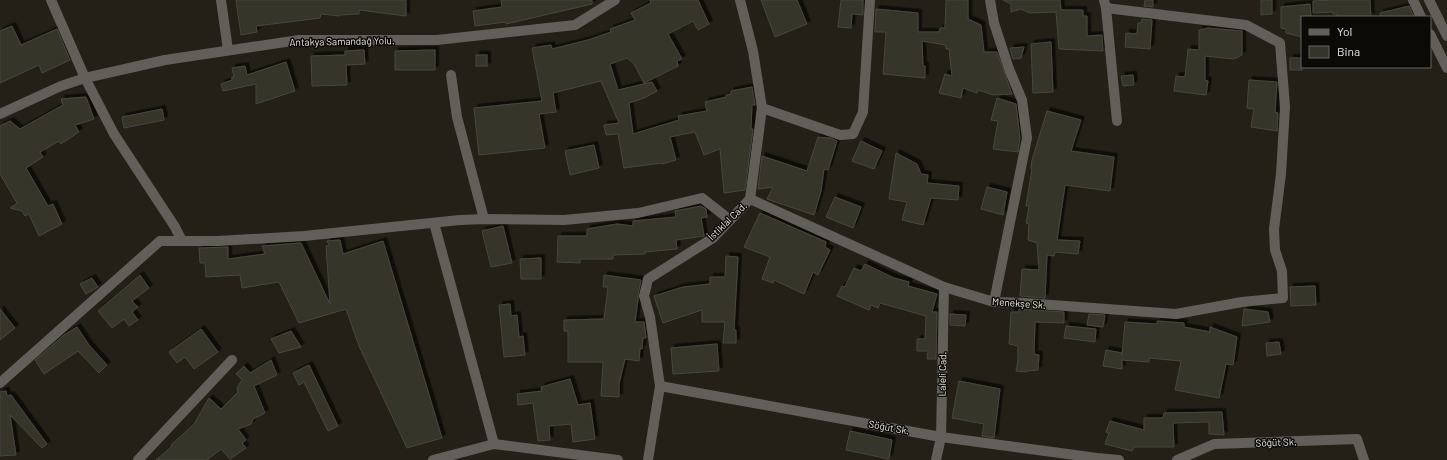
<svg xmlns="http://www.w3.org/2000/svg" width="1447" height="460" font-family="Barlow,sans-serif">
  <style>
    .building { fill: #34342a; stroke: #48473e; filter: url(#shadow) }
    .lines { fill: none; stroke-linecap: round; stroke-linejoin: round }
    .minor { stroke: #625f5b; stroke-width: 10 }
    .labels { text-anchor: middle; stroke-width: 3; stroke-linejoin: round; paint-order: stroke }
    .street-label { font-size: 10px; fill: #ebe9e3; stroke: #0b0a07 }
  </style>
  <defs>
    <filter id="shadow"><feDropShadow dx="3.5" dy="-3.5" stdDeviation="0" flood-color="#0009"/></filter>
  </defs>
  <rect width="100%" height="100%" fill="#242018"/>
  <g class="building">
    <polygon points="236,0 406,0 406,16 359,10 359,14 340,15 340,16 321,14 320,18 256,26 257,32 241,35"/>
    <polygon points="501,0 592,0 592,4 506,24 506,22 475,26 473,11 502,7"/>
    <polygon points="650,0 698,0 709,24 698,30 693,21 668,34 682,59 677,61 678,66 644,83 634,64 627,58 610,64 618,90 652,82 657,91 644,98 629,103 633,134 679,120 678,116 707,111 705,102 726,97 726,95 731,94 731,91 752,87 755,105 752,105 751,129 753,129 745,190 724,193 720,149 704,155 695,132 670,137 676,160 662,164 662,163 624,168 618,134 606,135 604,125 619,123 601,81 553,93 556,112 539,114 545,148 479,155 474,108 542,101 532,48 551,45 552,49 588,40 611,32 610,29 635,20 631,13 651,3"/>
    <polygon points="761,0 797,0 807,24 775,37"/>
    <polygon points="841,0 863,0 863,15 852,14 851,28 838,27"/>
    <polygon points="946,0 968,0 968,19 981,25 984,52 997,52 1012,94 993,95 978,90 977,93 963,88 961,98 939,93 945,74 952,76 949,49 946,49 945,45 922,41 923,66 925,66 925,78 883,74 886,32 875,32 876,9 918,13 918,32 939,32 940,28 945,28"/>
    <polygon points="1003,0 1060,0 1061,10 1083,10 1083,16 1087,16 1087,36 1102,35 1103,51 1059,49 1056,12 1029,13 1021,9 1011,12 1011,4"/>
    <polygon points="1145,0 1153,0 1153,7 1144,6"/>
    <polygon points="1261,0 1272,0 1272,14 1261,15"/>
    <polygon points="1333,0 1370,0 1371,17 1337,17 1337,14 1333,14 1333,12 1313,13 1313,1"/>
    <polygon points="1310,4 1311,17 1302,17 1302,37 1286,33 1286,29 1281,28 1281,7"/>
    <polygon points="1409,6 1414,17 1381,17 1380,13"/>
    <polygon points="1142,19 1152,20 1150,49 1125,47 1126,33 1137,34 1138,23 1141,23"/>
    <polygon points="12,26 21,45 57,29 70,60 42,73 39,65 0,83 0,31"/>
    <polygon points="1208,28 1242,31 1242,55 1234,59 1205,56 1205,80 1208,81 1206,95 1174,91 1176,76 1185,77 1188,49 1199,50 1199,30"/>
    <polygon points="1051,42 1053,92 1033,93 1031,44"/>
    <polygon points="1024,47 1021,58 1013,59 1010,48"/>
    <polygon points="364,50 365,64 346,65 347,85 312,86 311,56 345,55 345,51"/>
    <polygon points="435,50 435,70 395,70 395,51"/>
    <rect x="476" y="55" width="11" height="11"/>
    <rect x="1290" y="58" width="12" height="12"/>
    <polygon points="286,62 295,91 256,104 256,84 223,91 221,84 232,80 232,77 234,77 232,68 245,66 247,75"/>
    <polygon points="1133,75 1134,85 1123,86 1121,76"/>
    <polygon points="1249,80 1277,82 1275,112 1278,113 1277,131 1251,127 1254,109 1247,108"/>
    <polygon points="86,97 94,119 75,125 79,132 61,144 59,141 40,152 43,157 26,168 48,206 53,204 62,224 39,236 29,214 25,216 22,211 10,208 17,203 0,174 0,126 10,121 20,129 63,105 61,99"/>
    <polygon points="997,98 1016,104 1020,138 1018,152 993,149 998,121 991,120"/>
    <polygon points="162,109 164,120 124,128 122,117"/>
    <polygon points="1047,111 1081,120 1071,151 1114,157 1110,191 1065,185 1057,240 1080,241 1078,254 1055,252 1054,256 1047,255 1045,298 1020,296 1022,269 1039,270 1037,243 1028,240 1029,224 1026,223 1029,206 1026,206 1032,169 1031,168 1032,160"/>
    <polygon points="818,137 830,138 837,141 828,170 824,169 821,191 814,215 767,199 773,187 758,189 762,156 807,171"/>
    <polygon points="861,141 882,151 874,169 852,161"/>
    <polygon points="594,145 599,168 570,175 565,151"/>
    <polygon points="896,153 917,164 921,174 928,175 927,183 959,186 958,200 931,198 923,225 902,220 907,202 889,199"/>
    <polygon points="987,187 1007,192 1003,215 981,209"/>
    <polygon points="835,197 861,207 853,228 826,217"/>
    <polygon points="701,206 706,209 707,217 701,218 704,236 676,240 677,249 645,252 645,254 613,255 613,259 580,259 580,263 557,262 558,236 587,236 587,229 617,224 633,226 633,221 676,217 675,211"/>
    <polygon points="760,213 826,242 825,247 830,250 818,275 813,272 804,294 774,280 773,283 762,279 770,257 744,247"/>
    <polygon points="503,226 512,263 491,267 482,231"/>
    <polygon points="340,240 343,254 383,241 442,438 407,448 359,346 346,309 299,323 279,282 242,288 240,275 206,277 205,263 200,263 199,248 228,247 228,259 265,254 262,246 301,243 330,304 326,246 329,245 327,241"/>
    <polygon points="726,256 738,257 734,330 736,330 736,343 723,343 725,322 702,322 702,310 663,323 654,296 683,287 710,284 710,277 725,277"/>
    <polygon points="541,258 541,279 521,279 520,259"/>
    <polygon points="865,264 894,278 909,282 908,286 937,294 932,312 937,312 936,359 927,359 928,351 917,351 917,339 925,339 926,316 880,303 878,308 871,305 869,310 837,296 842,286 845,287 854,268 861,271"/>
    <polygon points="140,275 149,288 132,301 138,307 132,312 138,320 129,326 124,319 112,328 98,311"/>
    <polygon points="604,275 641,280 638,295 638,300 635,322 644,322 646,338 643,338 642,349 640,348 639,361 625,359 619,384 619,397 601,396 603,362 568,362 568,331 564,331 564,320 604,319 608,287 603,287"/>
    <polygon points="92,278 98,287 86,294 80,284"/>
    <polygon points="1315,286 1316,305 1291,306 1290,287"/>
    <polygon points="510,304 511,316 517,315 519,337 523,336 525,355 504,357 499,305"/>
    <polygon points="0,309 15,328 0,340"/>
    <polygon points="1019,309 1064,312 1064,323 1035,322 1034,354 1039,355 1038,370 1027,371 1026,372 1016,371 1018,360 1018,346 1009,344 1011,312 1019,312"/>
    <polygon points="1244,309 1268,312 1270,322 1242,326"/>
    <polygon points="950,314 966,315 965,326 950,325"/>
    <polygon points="1089,314 1105,315 1103,327 1087,325"/>
    <polygon points="1157,321 1184,323 1184,327 1210,332 1210,327 1237,337 1233,365 1226,364 1219,398 1175,390 1181,361 1149,358 1149,362 1122,360 1122,369 1103,366 1106,350 1122,353 1122,355 1125,322 1157,324"/>
    <polygon points="1066,326 1096,329 1095,342 1064,338"/>
    <polygon points="77,327 89,345 107,365 99,373 78,351 44,374 35,360 64,335"/>
    <polygon points="201,329 218,352 194,369 185,357 177,363 169,352"/>
    <polygon points="291,331 301,347 279,353 271,339"/>
    <polygon points="1279,342 1281,354 1267,356 1266,343"/>
    <polygon points="717,344 719,371 673,374 671,348"/>
    <polygon points="271,360 277,375 254,386 265,413 253,419 251,424 238,429 246,440 242,443 246,448 230,459 221,449 207,460 156,460 172,446 171,445 194,424 209,398 221,409 238,392 237,388 242,380 236,374 244,366 250,373"/>
    <polygon points="309,365 338,426 328,431 304,382 299,385 293,373"/>
    <polygon points="570,379 578,405 590,403 595,439 573,442 571,424 549,426 550,440 538,441 533,403 518,405 517,394 542,391 541,387"/>
    <polygon points="959,381 1000,389 994,438 982,436 984,424 952,418"/>
    <polygon points="6,391 7,396 11,395 47,444 42,448 10,415 16,455 0,456 0,392"/>
    <polygon points="1222,412 1224,435 1209,434 1209,422 1173,423 1174,447 1134,447 1132,451 1105,444 1109,433 1106,432 1110,421 1144,430 1144,418 1163,418 1164,413"/>
    <polygon points="850,431 892,440 889,459 846,450"/>
  </g>
  <g class="lines">
    <g class="minor">
      <polyline points="51,0 85,78 114,134 175,227 182,241"/>
      <polyline points="221,0 228,50"/>
      <polyline points="990,0 994,23 1009,69 1022,100 1027,138 994,302"/>
      <polyline points="1413,0 1421,17"/>
      <polyline points="1429,0 1447,36"/>
      <polyline points="1106,8 1117,121"/>
      <polyline points="1430,34 1447,68"/>
      <polyline points="451,75 457,117 484,219"/>
      <polyline points="762,108 840,135 853,134 863,112 870,0"/>
      <polyline points="0,114 61,86 85,78 165,60 299,40 437,40 575,25 615,0"/>
      <polyline points="750,199 944,287 994,302 1024,303 1176,314 1242,302 1283,298 1282,271 1275,250 1274,229 1281,174 1285,107 1280,43 1246,25 1106,8 1104,0"/>
      <polyline points="434,223 494,444"/>
      <polyline points="0,383 160,241 218,241 304,236 460,220 484,219 564,220 638,213 702,198 730,220"/>
      <polyline points="660,386 941,437 1097,458 1119,460"/>
      <polyline points="138,460 232,360"/>
      <polyline points="433,460 494,444 618,460"/>
      <polyline points="648,460 660,386 650,317 644,296 648,279 713,238 750,199 762,108 753,51 740,0"/>
      <polyline points="936,460 941,437 944,287"/>
      <polyline points="1177,460 1214,444 1357,439 1364,460"/>
    </g>
  </g>
  <g class="labels">
    <g class="street-label">
      <text transform="translate(342 41) rotate(-1)" y="4">Antakya Samandağ Yolu.</text>
      <text transform="translate(727 221) rotate(-44)" y="4">İstiklal Cad.</text>
      <text transform="translate(1019 303) rotate(4)" y="4">Menekşe Sk.</text>
      <text transform="translate(942 374) rotate(-89)" y="4">Laleli Cad.</text>
      <text transform="translate(889 427) rotate(10)" y="4">Söğüt Sk.</text>
      <text transform="translate(1276 442) rotate(-2)" y="4">Söğüt Sk.</text>
    </g>
  </g>
  <rect x="1301" y="16" width="130" height="52" fill="#0b0a07" stroke="#65635f"/>
  <rect x="1309" y="29" width="20" height="6" fill="#625f5b" stroke="#65635f"/>
  <text x="1337" y="36" font-size="12" fill="#ebe9e3">Yol</text>
  <rect x="1309" y="46" width="20" height="12" fill="#34342a" stroke="#65635f"/>
  <text x="1337" y="56" font-size="12" fill="#ebe9e3">Bina</text>
</svg>
